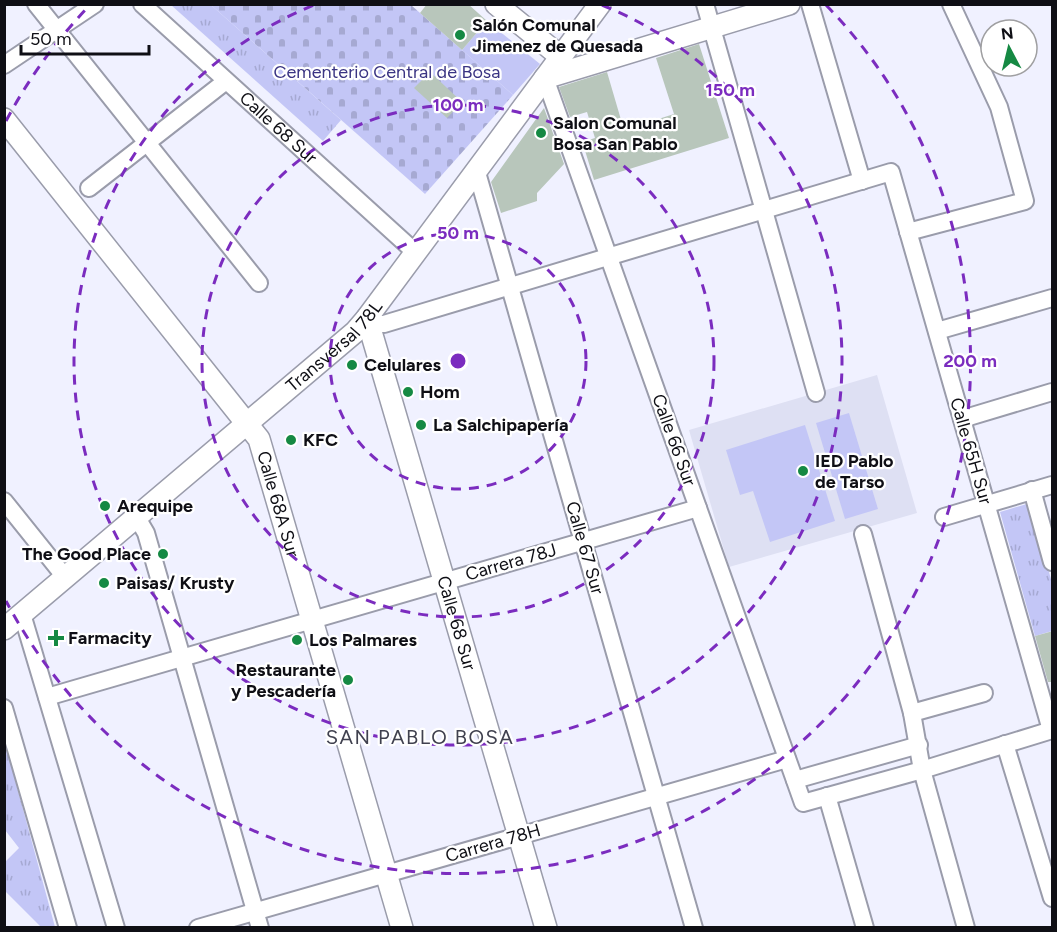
<svg xmlns="http://www.w3.org/2000/svg" width="1057" height="932" font-family="Figtree,sans-serif">
  <style>
    .built { fill: #dee0f3 }
    .grass { fill: url(#grass-tufts) }
    .cemetery { fill: url(#cemetery-stones) }
    .pitch { fill: #c3c6f6 }
    .building { fill: #b8c6bb }
    .lines { fill: none; stroke-linecap: round; stroke-linejoin: round }
    .minor-casing { stroke: #9a9cab; stroke-width: 20 }
    .tertiary-casing { stroke: #9a9cab; stroke-width: 24 }
    .minor { stroke: #fff; stroke-width: 16 }
    .tertiary { stroke: #fff; stroke-width: 21 }
    .ring { fill: none; stroke: #7b2cbf; stroke-width: 3; stroke-dasharray: 10 8 }
    .poi-dot { fill: #158943; stroke: #fff; stroke-width: 2 }
    .labels { text-anchor: middle; stroke-width: 4.5; stroke-linejoin: round; paint-order: stroke }
    .poi-label { font-size: 18px; font-weight: bold; fill: #0f0f15; stroke: #fff; text-anchor: start }
    .park-label { font-size: 18px; fill: #3a3483; stroke: #fff }
    .street-label { font-size: 18px; fill: #0f0f15; stroke: #fff }
    .neighbourhood-label { font-size: 20px; letter-spacing: 1.5px; fill: #40414f; stroke: #fff }
    .centre { fill: #7b2cbf; stroke: #fff; stroke-width: 3 }
    .ring-label { font-size: 18px; text-anchor: middle; font-weight: bold; fill: #7b2cbf; stroke: #fff; stroke-width: 4.5; stroke-linejoin: round; paint-order: stroke }
  </style>
  <defs>
    <pattern id="grass-tufts" width="24" height="20" patternUnits="userSpaceOnUse" patternTransform="scale(1.5)"><rect width="24" height="20" fill="#c3c6f6"/><path d="M3 7l-1-3M5 7V3M7 7l1-3M15 17l-1-3M17 17v-4M19 17l1-3" fill="none" stroke="#a6a9d2"/></pattern>
    <pattern id="cemetery-stones" width="16" height="16" patternUnits="userSpaceOnUse" patternTransform="scale(1.5)"><rect width="16" height="16" fill="#c3c6f6"/><path d="M2 7V4a2 2 0 0 1 4 0v3zM10 15v-3a2 2 0 0 1 4 0v3z" fill="#a6a9d2"/></pattern>
  </defs>
  <rect width="100%" height="100%" fill="#f0f1ff"/>
  <polygon class="built" points="877,375 917,513 729,567 689,430"/>
  <g class="grass">
    <polygon points="171,5 211,5 341,120 323,141"/>
    <polygon points="1030,503 1052,583 1052,631 1035,636 1000,512"/>
    <polygon points="4,739 55,927 41,927 5,891 5,862 19,848 5,830"/>
  </g>
  <polygon class="cemetery" points="211,5 411,5 513,95 425,194"/>
  <g class="pitch">
    <polygon points="487,21 540,64 513,95 462,50"/>
    <polygon points="849,413 878,509 845,519 816,423"/>
    <polygon points="805,425 835,521 770,542 753,491 740,495 726,450"/>
  </g>
  <g class="building">
    <polygon points="427,4 468,4 487,21 462,50 420,13"/>
    <polygon points="699,44 729,138 594,180 583,144 581,147 579,143 595,138 587,112 570,117 559,87 607,72 624,130 674,114 656,58"/>
    <polygon points="430,72 462,102 447,118 414,88"/>
    <polygon points="544,108 564,164 537,193 537,201 501,213 491,182"/>
    <polygon points="1053,631 1053,682 1048,682 1035,636"/>
  </g>
  <g class="lines">
    <defs>
      <g id="minor">
        <polyline points="36,4 259,283"/>
        <path id="s1" d="M142,4L415,252"/>
        <polyline points="705,4 816,393"/>
        <polyline points="810,4 862,181"/>
        <polyline points="4,65 95,4"/>
        <polyline points="545,78 803,803 922,770 1052,730"/>
        <polyline points="476,169 694,928"/>
        <polyline points="89,188 226,81"/>
        <polyline points="908,232 1025,201 999,107 951,4"/>
        <polyline points="367,318 375,324 384,324 891,172 1051,730"/>
        <polyline points="937,331 1052,298"/>
        <polyline points="962,419 1052,392"/>
        <polyline points="1032,490 1052,562"/>
        <polyline points="4,501 65,577"/>
        <polyline points="136,516 146,533 260,928"/>
        <polyline points="944,517 1052,485"/>
        <polyline points="863,534 912,713 922,770 966,928"/>
        <polyline points="22,614 116,928"/>
        <polyline points="47,697 698,508"/>
        <polyline points="4,708 68,928"/>
        <polyline points="912,713 984,693"/>
        <polyline points="1005,744 1052,898"/>
        <polyline points="795,780 919,745"/>
        <polyline points="827,796 865,928"/>
        <polyline points="198,928 787,759"/>
      </g>
      <g id="tertiary">
        <polyline points="496,4 561,57"/>
        <polyline points="545,78 789,4"/>
        <path id="s2" d="M4,119L259,439L402,928"/>
        <path id="s3" d="M367,318L546,928"/>
        <path id="s4" d="M4,629L355,332L367,318L600,4"/>
      </g>
    </defs>
    <use href="#minor" class="minor-casing"/>
    <use href="#tertiary" class="tertiary-casing"/>
    <use href="#minor" class="minor"/>
    <use href="#tertiary" class="tertiary"/>
  </g>
  <g class="ring">
    <circle cx="458" cy="361" r="128"/>
    <circle cx="458" cy="361" r="256"/>
    <path d="M602 5A384 384 0 1 1 314 5"/>
    <path d="M6 121A512 512 0 0 1 90 5M826 5A512 512 0 1 1 6 601"/>
  </g>
  <g class="poi-dot">
    <circle cx="460" cy="35" r="6"/>
    <circle cx="541" cy="133" r="6"/>
    <circle cx="352" cy="365" r="6"/>
    <circle cx="408" cy="392" r="6"/>
    <circle cx="421" cy="425" r="6"/>
    <circle cx="291" cy="440" r="6"/>
    <circle cx="803" cy="471" r="6"/>
    <circle cx="105" cy="506" r="6"/>
    <circle cx="163" cy="554" r="6"/>
    <circle cx="104" cy="583" r="6"/>
    <path d="M53 629h6v6h6v6h-6v6h-6v-6h-6v-6h6z"/>
    <circle cx="297" cy="640" r="6"/>
    <circle cx="348" cy="680" r="6"/>
  </g>
  <g class="labels">
    <g class="poi-label">
      <text x="472" y="31">Salón Comunal<tspan x="472" dy="21">Jimenez de Quesada</tspan></text>
      <text x="553" y="129">Salon Comunal<tspan x="553" dy="21">Bosa San Pablo</tspan></text>
      <text x="364" y="371">Celulares</text>
      <text x="420" y="398">Hom</text>
      <text x="433" y="431">La Salchipapería</text>
      <text x="303" y="446">KFC</text>
      <text x="815" y="467">IED Pablo<tspan x="815" dy="21">de Tarso</tspan></text>
      <text x="117" y="512">Arequipe</text>
      <text x="151" y="560" text-anchor="end">The Good Place</text>
      <text x="116" y="589">Paisas/ Krusty</text>
      <text x="68" y="644">Farmacity</text>
      <text x="309" y="646">Los Palmares</text>
      <text x="336" y="676" text-anchor="end">Restaurante<tspan x="336" dy="21">y Pescadería</tspan></text>
    </g>
    <g class="park-label">
      <text x="387" y="78">Cementerio Central de Bosa</text>
    </g>
    <g class="street-label">
      <text dy="6" stroke="none"><textPath href="#s1" startOffset="184">Calle 68 Sur</textPath></text>
      <text dy="6" stroke="none"><textPath href="#s4" startOffset="435">Transversal 78L</textPath></text>
      <text transform="translate(674 440) rotate(70)" y="6">Calle 66 Sur</text>
      <text transform="translate(971 451) rotate(74)" y="6">Calle 65H Sur</text>
      <text dy="6" stroke="none"><textPath href="#s2" startOffset="477">Calle 68A Sur</textPath></text>
      <text transform="translate(585 548) rotate(74)" y="6">Calle 67 Sur</text>
      <text transform="translate(511 562) rotate(-16)" y="6">Carrera 78J</text>
      <text dy="6" stroke="none"><textPath href="#s3" startOffset="318">Calle 68 Sur</textPath></text>
      <text transform="translate(493 843) rotate(-16)" y="6">Carrera 78H</text>
    </g>
    <g class="neighbourhood-label">
      <text x="420" y="744">SAN PABLO BOSA</text>
    </g>
  </g>
  <circle cx="458" cy="361" r="9" class="centre"/>
  <g class="ring-label">
    <text x="730" y="96">150 m</text>
    <text x="458" y="111">100 m</text>
    <text x="458" y="239">50 m</text>
    <text x="970" y="367">200 m</text>
  </g>
  <rect width="1057" height="932" fill="none" stroke="#0f0f15" stroke-width="12"/>
  <g transform="translate(1009 48) rotate(353)"><circle r="28" fill="#ffffff" stroke="#9f9fa1" stroke-width="1.5"/>
  <path d="M0-4.5L10 22L0 15L-10 22Z" fill="#158943"/>
  <text y="-9" font-size="16" font-weight="bold" text-anchor="middle" fill="#0f0f15">N</text>
  </g>
  <path d="M21 45v9h128v-9" fill="none" stroke="#0f0f15" stroke-width="3"/>
  <text x="30" y="45" font-size="18" fill="#0f0f15" stroke="#ffffff" stroke-width="4.5" paint-order="stroke">50 m</text>
</svg>
